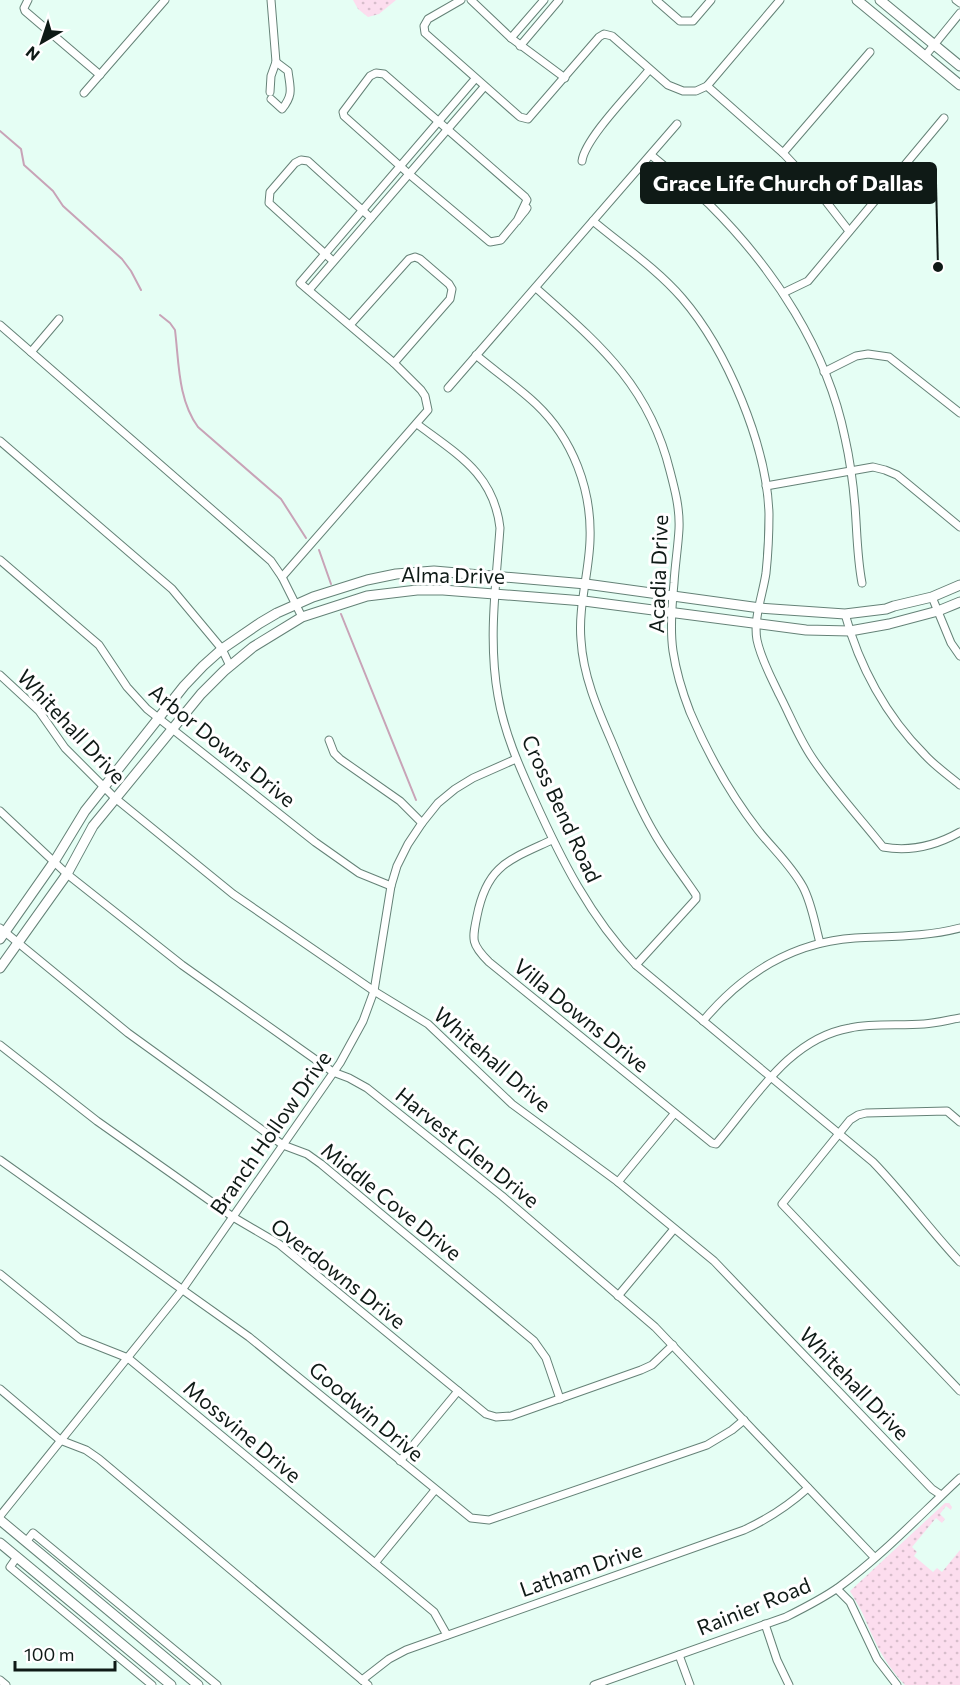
<svg xmlns="http://www.w3.org/2000/svg" width="960" height="1685" font-family="Commissioner,sans-serif">
  <style>
    .grass { fill: url(#grass-dots) }
    .lines { fill: none; stroke-linecap: round; stroke-linejoin: round }
    .stream { stroke: #c8a3b7; stroke-width: 2 }
    .minor-casing { stroke: #658277; stroke-width: 9 }
    .major-casing { stroke: #658277; stroke-width: 11 }
    .minor { stroke: #fff; stroke-width: 7 }
    .major { stroke: #fff; stroke-width: 9 }
    .labels { text-anchor: middle; stroke-width: 6; stroke-linejoin: round; paint-order: stroke }
    .street-label { font-size: 21px; fill: #0f1a16; stroke: #fff }
    .leader { fill: none; stroke: #0f1a16; stroke-width: 2 }
    .callout-dot { fill: #0f1a16; stroke: #fff; stroke-width: 2 }
    .callout { fill: #0f1a16; stroke: #0f1a16; stroke-width: 2 }
    .callout-label { font-size: 22px; text-anchor: middle; font-weight: bold; fill: #fff }
  </style>
  <defs>
    <pattern id="grass-dots" width="8" height="8" patternUnits="userSpaceOnUse" patternTransform="scale(1.5)"><rect width="8" height="8" fill="#fcddee"/><path d="M2 2h.1M6 6h.1" fill="none" stroke="#d7bdcb" stroke-width="1.8" stroke-linecap="round"/></pattern>
  </defs>
  <rect width="100%" height="100%" fill="#e5fef4"/>
  <g class="grass">
    <polygon points="353,0 396,0 379,14 368,17 358,9"/>
    <path d="M945,1503H949L952,1507L951,1510L946,1506L940,1514L945,1519L942,1523L936,1518L912,1547L917,1552L914,1556L933,1572L937,1568L942,1572L960,1550V1685H905C883,1662 874,1640 862,1612C858,1605 854,1598 850,1591Z"/>
  </g>
  <g class="lines">
    <g class="stream">
      <polyline points="0,131 21,149 24,165 53,191 63,206 122,259 131,271 141,290"/>
      <path d="M160,315L170,323L175,330C179,363 178,400 198,427L281,499L306,538"/>
      <polyline points="319,550 331,584"/>
      <polyline points="341,614 416,800"/>
    </g>
    <defs>
      <g id="minor">
        <polyline points="28,0 24,8 25,11 100,75"/>
        <polyline points="461,0 428,19 424,26 425,33 520,117 528,119 599,37 604,34 612,36 668,85 683,91 696,91 707,86 780,0"/>
        <polyline points="471,0 511,38 565,78"/>
        <polyline points="656,0 680,21 693,21 711,0"/>
        <polyline points="956,0 960,3"/>
        <polyline points="511,38 544,0"/>
        <polyline points="520,46 559,0"/>
        <polyline points="925,56 960,13"/>
        <polyline points="707,86 783,153 814,186 849,231"/>
        <polyline points="270,92 271,76 276,62 271,0"/>
        <polyline points="84,93 165,0"/>
        <path d="M271,99L282,109C294,94 290,88 288,71L276,62"/>
        <polyline points="783,153 870,52"/>
        <path d="M651,155C671,172 691,187 710,205C774,269 827,349 845,438C850,460 853,483 855,506C857,531 857,557 862,583"/>
        <path d="M582,161C585,138 633,90 649,70"/>
        <polyline points="517,221 527,200 525,197 384,74 376,73 370,76 343,112 344,116 409,174 490,242 501,240 525,211 527,208 517,221"/>
        <path d="M593,221C623,246 657,269 682,298C727,350 767,446 769,514C769,533 768,554 766,573C763,594 753,619 757,640C761,659 771,677 779,694C790,715 799,739 813,759C834,790 860,818 883,847C910,852 937,845 960,832"/>
        <polyline points="333,261 269,203 270,192 295,163 301,160 308,161 371,218"/>
        <path d="M536,288C599,344 649,385 670,471C675,490 680,509 679,529C678,547 675,565 674,583C672,603 670,631 673,651C676,671 683,694 690,712C708,754 730,794 758,830C773,849 791,865 803,887C812,904 815,925 820,943"/>
        <polyline points="309,290 484,87"/>
        <polyline points="783,293 808,281 944,118"/>
        <polyline points="0,325 271,561 282,577 302,617"/>
        <polyline points="350,325 409,259 415,257 420,259 449,284 452,289 450,299 394,363"/>
        <polyline points="31,352 59,319"/>
        <path d="M476,355C496,372 518,387 536,404C573,439 592,490 590,540C589,573 578,607 581,640C583,675 597,708 611,740C624,771 636,802 653,831C665,853 682,874 696,895V899L636,965"/>
        <polyline points="824,372 856,356 868,354 889,357 960,413"/>
        <polyline points="448,388 677,124"/>
        <path d="M417,424C457,454 494,474 500,528C496,585 488,640 498,696C504,732 519,766 534,799C561,859 590,917 636,965L873,1162C904,1194 930,1230 960,1262"/>
        <polyline points="0,441 172,589 222,649 230,666"/>
        <polyline points="766,486 873,467 885,470 897,475 960,527"/>
        <polyline points="0,560 99,645 127,687 147,709 315,842 359,873 391,886"/>
        <polyline points="282,577 428,410 425,396 421,390 394,363 300,283 475,79"/>
        <polyline points="932,597 951,643 960,656"/>
        <path d="M845,614C859,666 886,716 925,755C935,766 948,775 960,785"/>
        <polyline points="0,675 39,711 65,748 115,798 233,894 374,991 428,1024 512,1104 618,1182 714,1261 932,1489 941,1495"/>
        <polyline points="329,740 334,753 340,759 400,801 422,823"/>
        <polyline points="0,811 67,874 182,965 333,1072 349,1078 367,1088 502,1196 655,1327 874,1557"/>
        <path d="M552,840C509,860 487,865 477,916C472,940 471,944 489,962L712,1143L716,1144L721,1138C757,1095 791,1038 850,1028C874,1023 900,1026 924,1024C936,1023 948,1020 960,1018"/>
        <polyline points="0,928 128,1033 283,1145 307,1154 321,1164 534,1341 546,1358 560,1399"/>
        <path d="M703,1021C742,974 793,942 855,938C891,936 925,937 960,928"/>
        <polyline points="0,1045 97,1121 233,1217 279,1244 486,1414 496,1417 511,1416 641,1370 652,1365 673,1345"/>
        <polyline points="960,1122 947,1111 866,1113 858,1115 850,1120 782,1204 960,1391"/>
        <polyline points="0,1160 249,1337 471,1518 489,1520 707,1445 732,1430 744,1420"/>
        <polyline points="618,1182 674,1114"/>
        <polyline points="0,1274 80,1339 128,1358 434,1612 447,1635"/>
        <polyline points="618,1296 674,1229"/>
        <polyline points="0,1389 60,1440 86,1450 99,1459 368,1685"/>
        <polyline points="400,1461 458,1391"/>
        <polyline points="0,1516 182,1290 340,1063 363,1021 374,991 391,886 397,866 408,844 422,823 438,803 455,789 473,778 516,759"/>
        <polyline points="26,1542 33,1533 217,1685"/>
        <polyline points="17,1557 10,1567 152,1685"/>
        <polyline points="375,1563 435,1490"/>
        <polyline points="837,1589 850,1602 877,1659 897,1685"/>
        <polyline points="765,1624 777,1660 789,1685"/>
        <polyline points="679,1655 690,1685"/>
        <polyline points="0,1680 6,1685"/>
        <path d="M362,1680L389,1659L406,1650L744,1530C768,1519 788,1506 808,1488"/>
        <path d="M594,1685L786,1617C804,1608 822,1599 839,1587C882,1556 921,1514 960,1478"/>
      </g>
      <g id="major">
        <polyline points="857,0 960,85"/>
        <polyline points="880,0 960,66"/>
        <polyline points="0,939 54,862 85,811 184,686 203,666 222,649 260,623 277,613 313,597 367,580 396,574 434,571 586,584 760,608 845,614 886,609 894,606 932,597 960,585"/>
        <polyline points="0,968 67,874 93,826 201,694 224,671 253,647 302,617 367,596 417,590 443,590 584,601 806,630 850,631 889,624 938,611 960,602"/>
        <polyline points="0,1520 198,1685"/>
        <polyline points="0,1543 171,1685"/>
      </g>
    </defs>
    <use href="#minor" class="minor-casing"/>
    <use href="#major" class="major-casing"/>
    <use href="#minor" class="minor"/>
    <use href="#major" class="major"/>
  </g>
  <g class="labels">
    <g class="street-label">
      <text transform="translate(659 574) rotate(-88)" y="7">Acadia Drive</text>
      <text transform="translate(453 576) rotate(1)" y="7">Alma Drive</text>
      <text transform="translate(71 727) rotate(47)" y="7">Whitehall Drive</text>
      <text transform="translate(222 746) rotate(39)" y="7">Arbor Downs Drive</text>
      <text transform="translate(561 809) rotate(65)" y="7">Cross Bend Road</text>
      <text transform="translate(581 1016) rotate(39)" y="7">Villa Downs Drive</text>
      <text transform="translate(492 1060) rotate(41)" y="7">Whitehall Drive</text>
      <text transform="translate(271 1133) rotate(-55)" y="7">Branch Hollow Drive</text>
      <text transform="translate(467 1148) rotate(39)" y="7">Harvest Glen Drive</text>
      <text transform="translate(391 1202) rotate(39)" y="7">Middle Cove Drive</text>
      <text transform="translate(338 1274) rotate(38)" y="7">Overdowns Drive</text>
      <text transform="translate(854 1384) rotate(46)" y="7">Whitehall Drive</text>
      <text transform="translate(366 1412) rotate(40)" y="7">Goodwin Drive</text>
      <text transform="translate(242 1432) rotate(40)" y="7">Mossvine Drive</text>
      <text transform="translate(581 1570) rotate(-19)" y="7">Latham Drive</text>
      <text transform="translate(754 1607) rotate(-22)" y="7">Rainier Road</text>
    </g>
  </g>
  <path class="leader" d="M938 267L936 183"/>
  <circle class="callout-dot" cx="938" cy="267" r="6"/>
  <rect class="callout" x="641" y="163" width="295" height="40" rx="6"/>
  <g class="callout-label">
    <text x="788" y="191">Grace Life Church of Dallas</text>
  </g>
  <g transform="translate(42 42) rotate(219)" stroke="#ffffff" stroke-width="4.5" paint-order="stroke">
  <path d="M0-4.5L10 22L0 15L-10 22Z" fill="#0f1a16"/>
  <text y="-9" font-size="16" font-weight="bold" text-anchor="middle" fill="#0f1a16">N</text>
  </g>
  <path d="M15 1661v9h100v-9" fill="none" stroke="#0f1a16" stroke-width="3"/>
  <text x="24" y="1661" font-size="18" fill="#0f1a16" stroke="#ffffff" stroke-width="4.5" paint-order="stroke">100 m</text>
</svg>
